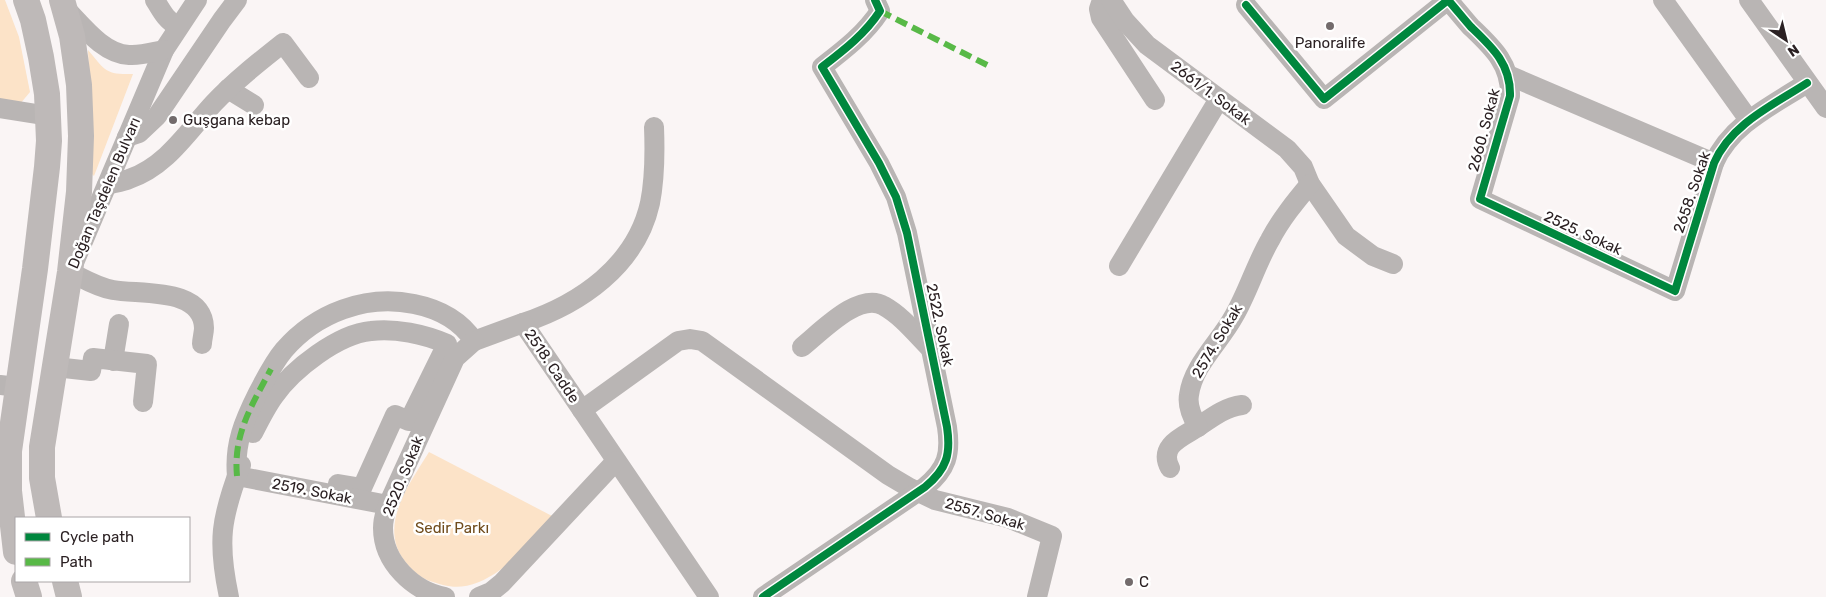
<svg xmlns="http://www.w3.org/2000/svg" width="1826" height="597" font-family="Rubik,sans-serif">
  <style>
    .green { fill: #fce3c8 }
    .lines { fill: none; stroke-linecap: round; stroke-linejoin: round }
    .minor { stroke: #b9b5b4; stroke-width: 20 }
    .major { stroke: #beb9b8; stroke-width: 26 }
    .quiet { stroke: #58b947; stroke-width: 6; stroke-dasharray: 12 6; stroke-linecap: butt }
    .cycleway-casing { stroke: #fff; stroke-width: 11 }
    .cycleway { stroke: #00873e; stroke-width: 8 }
    .poi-dot { fill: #736b6c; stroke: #fff; stroke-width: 2 }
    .labels { text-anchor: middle; stroke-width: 5; stroke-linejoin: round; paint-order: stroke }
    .poi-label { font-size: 15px; fill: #2b2123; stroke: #fff; text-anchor: start }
    .street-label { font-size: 15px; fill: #2b2123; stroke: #fff }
    .park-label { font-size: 15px; fill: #704c1c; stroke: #fff }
  </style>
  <rect width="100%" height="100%" fill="#faf5f5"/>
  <g class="green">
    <polygon points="0,0 5,0 19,37 30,92 20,104 0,100"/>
    <path d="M88,50C105,70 105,75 133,74L94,176L88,170L91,117Z"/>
    <path d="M429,452L554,517C532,539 509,570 479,582C458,590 448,587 427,580C418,576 410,568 404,560C378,525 410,483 429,452Z"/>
  </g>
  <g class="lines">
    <g class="minor">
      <path d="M155,0C161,10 167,22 178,26"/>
      <path d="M197,0L164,50L70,272C84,279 97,287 113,290C141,295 203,287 204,328C204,333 202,339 202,344"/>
      <polyline points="1102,0 1099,9 1101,18 1155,100"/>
      <polyline points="1111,0 1125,21 1147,45 1287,149 1303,167 1310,184 1346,236 1373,256 1393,264"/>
      <polyline points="1663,0 1749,120"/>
      <polyline points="1749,0 1826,108"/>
      <path d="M1246,5L1324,99L1448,0C1456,9 1463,18 1471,27C1492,47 1511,64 1510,96L1480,199L1675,291L1714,163C1731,124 1773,105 1807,83"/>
      <path d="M65,8C82,25 103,54 129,55C141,56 153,52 164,50"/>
      <polyline points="1508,75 1714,163"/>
      <polyline points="228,89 254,105"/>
      <polyline points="0,108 49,116"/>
      <polyline points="127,137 139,133 157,116 222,20 237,0"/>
      <path d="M107,185C114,183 122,182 129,179C167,166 188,131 214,103C235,81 259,62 283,43L309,78"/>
      <polyline points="1119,266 1219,99"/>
      <path d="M523,323C580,304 636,266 650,203C655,178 655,152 654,127"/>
      <path d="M802,347C821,332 859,291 884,306C902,316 916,334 930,348"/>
      <polyline points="113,361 119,324"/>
      <polyline points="55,367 91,371 93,358 147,364 143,402"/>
      <polyline points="0,385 18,387"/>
      <polyline points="582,410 678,341 690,339 702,341 888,475 910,488 935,500 1008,518 1052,536 1037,597"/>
      <path d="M1198,427C1211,418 1225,407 1242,405"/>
      <path d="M253,433C259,421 266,407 274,396C293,369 338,334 371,331C395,328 424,334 447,344L409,421L395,415L362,488L338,484"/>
      <path d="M1170,468C1158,446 1182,437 1198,427C1192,417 1187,406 1189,395C1193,365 1220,342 1234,316C1248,292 1256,264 1270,240C1281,219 1295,202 1310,184"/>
      <path d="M388,505L237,476C234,444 244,421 258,393C266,378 273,363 284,350C316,313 366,294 414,304C439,309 460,320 474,341L523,323L709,597"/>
      <path d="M229,597C217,541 221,518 241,465"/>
      <path d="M445,597C413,591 383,562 383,528C383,520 385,513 388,505L455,358L474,341"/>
      <polyline points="479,597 491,592 502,583 616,461"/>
      <path d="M763,597L925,487C947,469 951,454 947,427L907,233L896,197L879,163L822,67C844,50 865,34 880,11L875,0"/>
    </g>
    <g class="major">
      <polyline points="49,518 42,478 42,447 70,272 79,192 81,136 79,85 72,36 62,0"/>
      <polyline points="16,552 9,491 9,451 35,269 47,167 49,141 47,94 41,57 33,20 26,0"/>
      <polyline points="24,581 29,597"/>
      <polyline points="65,581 69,597"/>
    </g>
    <g class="quiet">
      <polyline points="880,11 991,67"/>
      <path d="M237,476C233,434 252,405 271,369"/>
    </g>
    <defs>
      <g id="cycleway">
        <path d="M1246,5L1324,99L1448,0C1456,9 1463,18 1471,27C1492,47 1511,64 1510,96L1480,199L1675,291L1714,163C1731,124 1773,105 1807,83"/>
        <path d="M763,597L925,487C947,469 951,454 947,427L907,233L896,197L879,163L822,67C844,50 865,34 880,11L875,0"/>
      </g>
    </defs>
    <use href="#cycleway" class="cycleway-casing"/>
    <use href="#cycleway" class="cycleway"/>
  </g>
  <g class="poi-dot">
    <circle cx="1330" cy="26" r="5"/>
    <circle cx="173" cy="120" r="5"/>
    <circle cx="1129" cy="582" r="5"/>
  </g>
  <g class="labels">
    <g class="poi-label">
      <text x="1330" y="48" text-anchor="middle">Panoralife</text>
      <text x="183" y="125">Guşgana kebap</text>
      <text x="1139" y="587">C</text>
    </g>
    <g class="street-label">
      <text transform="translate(1211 93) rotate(37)" y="5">2661/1. Sokak</text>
      <text transform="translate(1484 130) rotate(-75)" y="5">2660. Sokak</text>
      <text transform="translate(1692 192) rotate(-71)" y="5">2658. Sokak</text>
      <text transform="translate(104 193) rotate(-67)" y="5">Doğan Taşdelen Bulvarı</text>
      <text transform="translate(1583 233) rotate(25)" y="5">2525. Sokak</text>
      <text transform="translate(940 325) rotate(78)" y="5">2522. Sokak</text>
      <text transform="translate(1217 341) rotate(-59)" y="5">2574. Sokak</text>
      <text transform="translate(552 366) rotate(56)" y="5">2518. Cadde</text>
      <text transform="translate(403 476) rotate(-68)" y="5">2520. Sokak</text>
      <text transform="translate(312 491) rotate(11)" y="5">2519. Sokak</text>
      <text transform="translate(985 514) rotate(16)" y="5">2557. Sokak</text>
    </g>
    <g class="park-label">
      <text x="452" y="533">Sedir Parkı</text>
    </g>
  </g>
  <rect x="15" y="517" width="175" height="65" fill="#ffffff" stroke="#aaa6a7"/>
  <rect x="25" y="533" width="25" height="8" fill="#00873e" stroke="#aaa6a7"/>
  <text x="60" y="542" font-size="15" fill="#2b2123">Cycle path</text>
  <rect x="25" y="558" width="25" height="8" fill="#58b947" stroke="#aaa6a7"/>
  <text x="60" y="567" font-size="15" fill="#2b2123">Path</text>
  <g transform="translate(1786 40) rotate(145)" stroke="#ffffff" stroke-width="4" paint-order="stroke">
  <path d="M0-4L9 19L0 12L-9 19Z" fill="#2b2123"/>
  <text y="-8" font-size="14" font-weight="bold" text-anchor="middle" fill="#2b2123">N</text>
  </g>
</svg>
